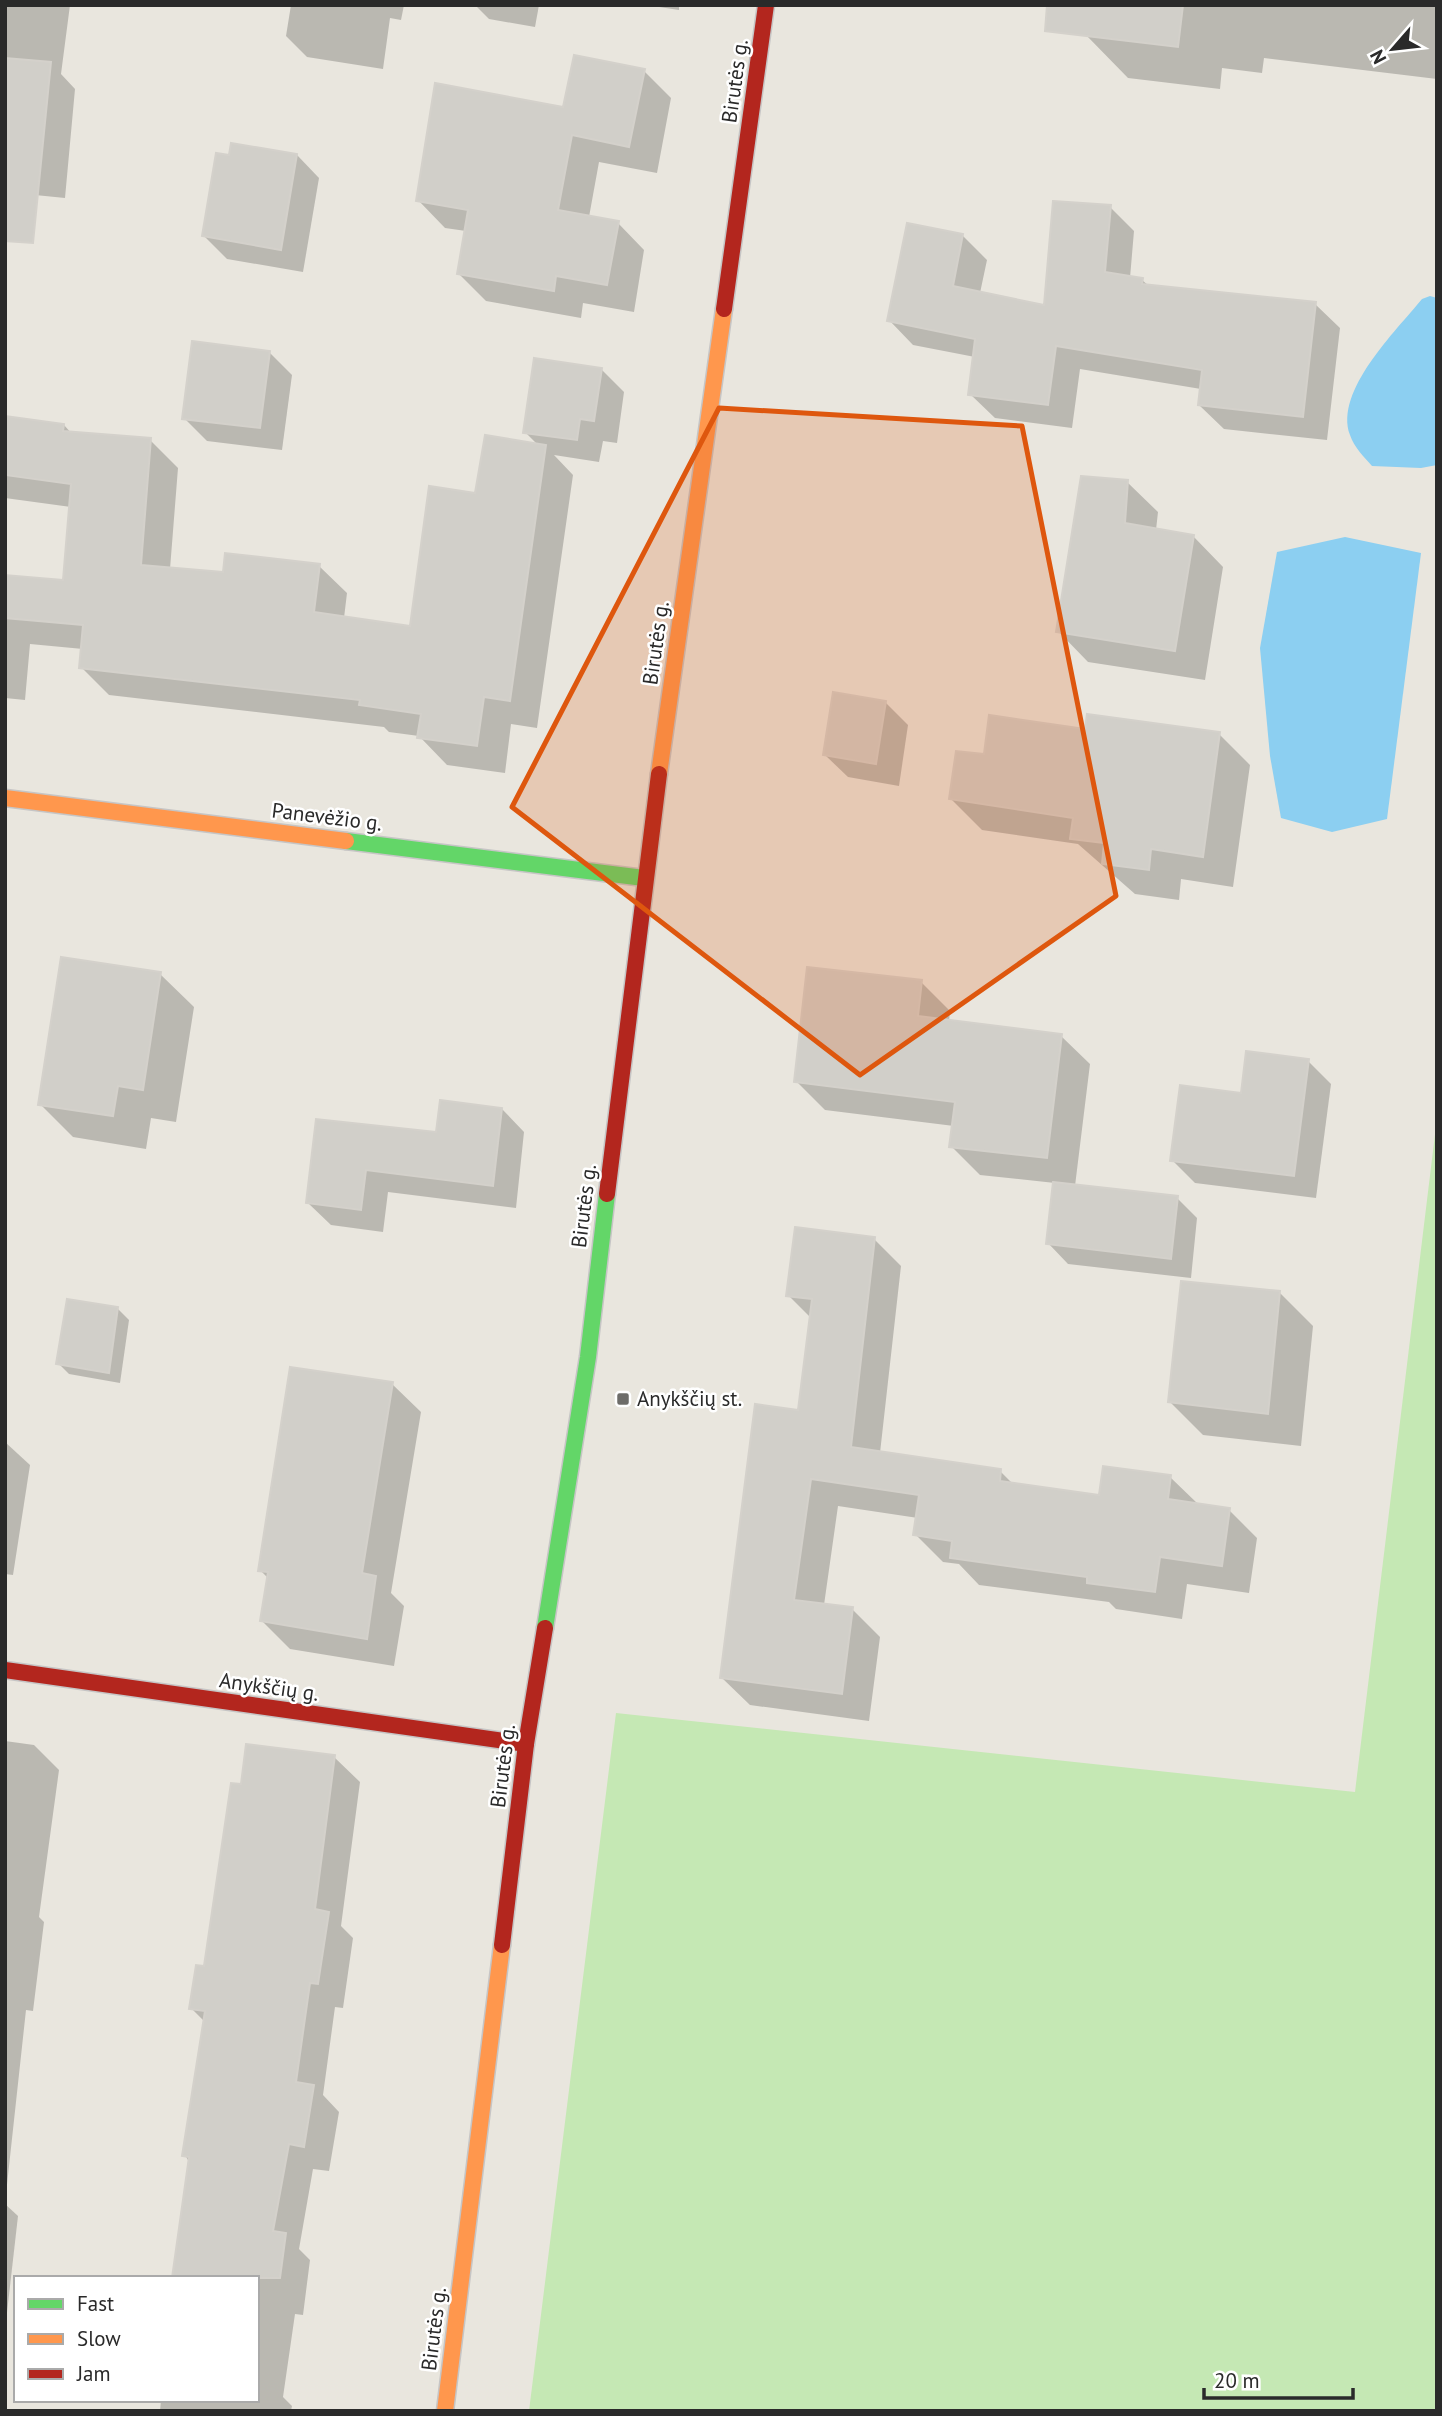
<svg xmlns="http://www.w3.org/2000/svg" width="1442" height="2416" font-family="'PT Sans',sans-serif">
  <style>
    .green { fill: #c5e8b4 }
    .water { fill: #8ccff1 }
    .shadow { fill: #0003 }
    .building { fill: #d1cfc9; stroke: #d4d1cb; stroke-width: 2 }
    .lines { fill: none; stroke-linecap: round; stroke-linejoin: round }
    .fast-casing { stroke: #c6c5c5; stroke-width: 19 }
    .slow-casing { stroke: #c6c5c5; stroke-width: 19 }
    .jam-casing { stroke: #c6c5c5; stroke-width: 19 }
    .fast { stroke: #63d668; stroke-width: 16 }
    .slow { stroke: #ff974d; stroke-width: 16 }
    .jam { stroke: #b3261e; stroke-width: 16 }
    .marked { fill: #de570e; fill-opacity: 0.2; stroke: #de570e; stroke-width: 5; stroke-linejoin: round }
    .poi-dot { fill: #6d6c69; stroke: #fff; stroke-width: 2.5 }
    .labels { text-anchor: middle; stroke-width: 5; stroke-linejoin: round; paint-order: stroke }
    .street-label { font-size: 21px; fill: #2a2a2a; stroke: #fff }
    .poi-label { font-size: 21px; fill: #2a2a2a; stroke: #fff; text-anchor: start }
  </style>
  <rect width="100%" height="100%" fill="#e9e6de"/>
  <polygon class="green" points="1437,1118 1437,2411 529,2411 616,1713 1355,1792"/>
  <g class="water">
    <path d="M1430,296L1437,298V465L1421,468L1372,466C1364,457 1354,447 1350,435C1334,391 1396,331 1422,299Z"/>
    <polygon points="1345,537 1421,553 1387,819 1332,832 1281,818 1270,756 1260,648 1277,552"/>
  </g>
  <g class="shadow">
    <polygon points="5,5 70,5 61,74 75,89 65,198 5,192"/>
    <polygon points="291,5 404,5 401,20 390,18 383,69 307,57 286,36"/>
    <polygon points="475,5 539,5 535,27 489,19"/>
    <polygon points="646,5 679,5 679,10"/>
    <polygon points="1089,5 1437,5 1437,79 1264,58 1262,73 1222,68 1220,89 1128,78 1086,35"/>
    <polygon points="644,71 671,98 657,173 599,162 589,217 617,222 644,250 634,312 583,303 581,318 486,301 459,274 466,231 445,228 418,200 565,109"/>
    <polygon points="297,155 319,178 303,272 227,259 204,236 230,158"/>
    <polygon points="1110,207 1134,231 1130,278 1142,280 1149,286 1315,304 1340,328 1327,440 1224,429 1199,405 1201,389 1080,369 1072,428 995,418 970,394 975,357 913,345 889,320 963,236 987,260 980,293 1046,307"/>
    <polygon points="269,352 292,375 282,450 207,441 184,418"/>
    <polygon points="601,369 624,392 617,443 603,441 599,462 554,455 573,475 537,728 511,724 505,773 447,765 419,736 389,732 384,727 109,695 81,667 83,649 30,644 25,700 5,698 5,576 65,582 71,507 5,498 5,418 64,425 72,434 150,440 178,468 170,569 224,574 319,566 347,593 344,618 411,628 476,495 539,446 525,432"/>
    <polygon points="1127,482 1158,512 1156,530 1193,536 1223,567 1205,680 1088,662 1058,631"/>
    <polygon points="885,702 908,725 899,786 848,777 825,755"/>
    <polygon points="1086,731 1219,734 1250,765 1233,887 1181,879 1179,900 1135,894 1078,844 982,830 951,799 985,756"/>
    <polygon points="160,974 194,1007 176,1122 151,1118 146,1149 73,1137 40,1104"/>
    <polygon points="921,982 950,1011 949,1021 1061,1036 1090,1064 1075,1186 1177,1198 1197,1218 1191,1278 1068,1264 1048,1243 1055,1183 980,1175 951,1146 954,1126 825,1110 796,1081"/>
    <polygon points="1308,1061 1331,1084 1316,1198 1195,1183 1172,1160 1242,1094"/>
    <polygon points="502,1109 524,1132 516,1208 388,1192 383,1232 331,1225 308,1203 318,1121 438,1134"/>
    <polygon points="874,1239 901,1266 880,1453 1000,1471 1014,1485 1100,1497 1170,1477 1198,1504 1229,1510 1257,1538 1249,1593 1187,1584 1182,1619 1116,1609 1109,1602 979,1585 959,1564 943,1562 915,1534 918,1518 838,1506 824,1605 852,1609 880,1637 869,1721 750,1705 722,1678 800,1412 811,1318 788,1295"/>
    <polygon points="1280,1293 1313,1326 1301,1446 1203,1435 1170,1402"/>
    <polygon points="118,1309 129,1320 120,1383 69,1374 58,1363"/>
    <polygon points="392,1384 421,1412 391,1593 404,1606 394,1666 290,1649 262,1621 269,1579 260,1570"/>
    <polygon points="5,1442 30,1465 13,1575 5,1574"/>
    <polygon points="5,1741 34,1745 59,1770 39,1917 44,1922 33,2011 26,2010 5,2203"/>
    <polygon points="334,1757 360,1782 341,1926 353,1938 343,2008 335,2007 323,2095 339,2112 329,2171 313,2169 299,2249 310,2260 303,2315 295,2314 283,2397 292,2406 291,2411 160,2411 161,2400 257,2400 257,2278 185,2155 205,2022 191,2008 205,1968 243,1786"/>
    <polygon points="5,2204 18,2216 5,2330"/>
  </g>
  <g class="building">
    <polygon points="1047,5 1183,5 1178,47 1045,31"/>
    <polygon points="574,55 645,69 629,147 572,135 558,210 619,221 607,285 556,276 554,291 457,274 468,210 416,201 435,83 563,107"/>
    <polygon points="5,58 51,62 33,243 5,241"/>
    <polygon points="231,143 297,154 281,250 202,236 216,153 229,155"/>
    <polygon points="1053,201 1111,205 1105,272 1143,278 1142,284 1316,302 1303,417 1198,405 1202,370 1056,346 1048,405 968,395 975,339 887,321 907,223 963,234 953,286 1044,305"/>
    <polygon points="192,341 270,351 260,428 182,419"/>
    <polygon points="534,358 602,368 594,421 580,419 577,440 523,433"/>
    <polygon points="5,416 64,424 63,431 151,438 141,565 223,572 225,553 320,564 314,612 410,626 429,486 475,493 485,435 546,445 510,701 484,697 477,746 417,738 421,714 359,705 360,700 79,668 83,625 5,618 5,575 63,580 71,484 5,475"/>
    <polygon points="1081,476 1128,480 1125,523 1194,535 1175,651 1056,632"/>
    <polygon points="833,692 886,701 876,764 823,755"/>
    <polygon points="1087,714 1220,732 1203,857 1151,849 1149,870 1102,864 1104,843 1070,839 1073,818 949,799 956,751 984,754 989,715 1085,729"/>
    <polygon points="61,957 161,972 143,1090 118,1086 113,1116 38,1105"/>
    <polygon points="807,967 922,980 918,1016 1062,1034 1047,1158 949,1147 955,1102 794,1082"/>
    <polygon points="1246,1051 1309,1059 1294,1176 1170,1161 1180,1085 1241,1093"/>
    <polygon points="440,1100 502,1108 493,1186 366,1170 361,1210 306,1203 316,1119 436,1132"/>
    <polygon points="1053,1182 1178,1196 1171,1259 1046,1244"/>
    <polygon points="795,1227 875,1237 851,1447 1001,1469 1000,1481 1099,1495 1103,1466 1171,1475 1168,1499 1230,1508 1222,1566 1160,1557 1155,1592 1087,1583 1087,1577 950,1558 952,1541 913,1535 919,1495 811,1479 794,1600 853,1607 842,1694 720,1678 755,1404 798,1410 812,1299 786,1296"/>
    <polygon points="1181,1281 1280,1291 1268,1414 1168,1402"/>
    <polygon points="67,1299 118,1307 109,1373 56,1364"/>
    <polygon points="290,1367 393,1382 362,1573 376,1576 367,1639 260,1621 268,1572 258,1571"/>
    <polygon points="246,1744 335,1755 315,1909 329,1912 318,1984 310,1983 296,2082 314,2085 304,2147 289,2144 273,2231 286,2233 280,2278 172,2278 189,2157 182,2156 205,2011 189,2009 196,1965 204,1966 231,1783 241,1784"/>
  </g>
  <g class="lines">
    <defs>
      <g id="fast">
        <polyline points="346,841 644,878"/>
        <polyline points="545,1628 588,1357 607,1194"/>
      </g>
      <g id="slow">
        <polyline points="659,774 724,309"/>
        <polyline points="5,798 346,841"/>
        <polyline points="445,2411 502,1945"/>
      </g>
      <g id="jam">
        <polyline points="724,309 766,5"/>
        <polyline points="607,1194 659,774"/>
        <polyline points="5,1670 526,1744"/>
        <polyline points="502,1945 526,1744 545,1628"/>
      </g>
    </defs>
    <use href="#fast" class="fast-casing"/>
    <use href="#slow" class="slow-casing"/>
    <use href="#jam" class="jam-casing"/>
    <use href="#fast" class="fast"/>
    <use href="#slow" class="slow"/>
    <use href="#jam" class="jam"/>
  </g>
  <path class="marked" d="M719,408L1022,426L1116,896L860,1075L512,807Z"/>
  <rect class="poi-dot" x="616" y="1392" width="14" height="14" rx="3.5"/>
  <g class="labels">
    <g class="street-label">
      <text transform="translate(735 81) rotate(-82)" y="7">Birutės g.</text>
      <text transform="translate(656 643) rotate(-82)" y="7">Birutės g.</text>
      <text transform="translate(327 817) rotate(7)" y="7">Panevėžio g.</text>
      <text transform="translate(584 1206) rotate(-83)" y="7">Birutės g.</text>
      <text transform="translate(269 1687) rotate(8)" y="7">Anykščių g.</text>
      <text transform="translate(503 1766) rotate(-83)" y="7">Birutės g.</text>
      <text transform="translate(434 2329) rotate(-83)" y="7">Birutės g.</text>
    </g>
    <g class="poi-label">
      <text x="637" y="1406">Anykščių st.</text>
    </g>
  </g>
  <rect width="1442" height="2416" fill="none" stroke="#2a2a2a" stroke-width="14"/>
  <rect x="14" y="2276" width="245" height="126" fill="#ffffff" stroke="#aaaaaa" stroke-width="2"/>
  <rect x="28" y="2299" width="35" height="10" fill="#63d668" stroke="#aaaaaa" stroke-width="2"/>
  <text x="77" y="2311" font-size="21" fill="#2a2a2a">Fast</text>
  <rect x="28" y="2334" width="35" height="10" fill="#ff974d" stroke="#aaaaaa" stroke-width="2"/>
  <text x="77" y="2346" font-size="21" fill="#2a2a2a">Slow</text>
  <rect x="28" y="2369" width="35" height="10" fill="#b3261e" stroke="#aaaaaa" stroke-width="2"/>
  <text x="77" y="2381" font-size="21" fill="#2a2a2a">Jam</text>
  <g transform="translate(1393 49) rotate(242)" stroke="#ffffff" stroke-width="5" paint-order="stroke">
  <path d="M0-5L12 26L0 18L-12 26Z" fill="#2a2a2a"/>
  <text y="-10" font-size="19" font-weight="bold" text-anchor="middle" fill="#2a2a2a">N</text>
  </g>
  <path d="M1204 2388v10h149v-10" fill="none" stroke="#2a2a2a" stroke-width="3.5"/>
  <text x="1214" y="2388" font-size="21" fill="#2a2a2a" stroke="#ffffff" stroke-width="5" paint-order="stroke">20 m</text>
</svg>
